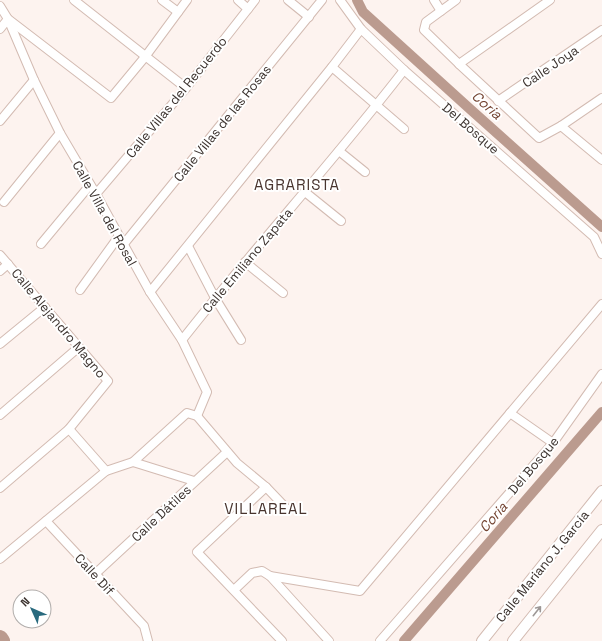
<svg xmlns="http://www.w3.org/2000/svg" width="602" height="641" font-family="'Space Grotesk',sans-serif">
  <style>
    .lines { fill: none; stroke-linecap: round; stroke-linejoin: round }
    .canal { stroke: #bb9b8f; stroke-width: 10 }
    .river { stroke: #bb9b8f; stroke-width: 16 }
    .minor-casing { stroke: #d3bbb2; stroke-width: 10 }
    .tertiary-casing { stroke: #d3bbb2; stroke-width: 12 }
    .minor { stroke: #fff; stroke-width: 8 }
    .tertiary { stroke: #fff; stroke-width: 10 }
    .oneway { stroke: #9d9896 }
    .labels { text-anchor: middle; stroke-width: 4; stroke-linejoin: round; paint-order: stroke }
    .street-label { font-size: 13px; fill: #3b322e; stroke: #fff }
    .water-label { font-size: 14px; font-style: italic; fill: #744432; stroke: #fff }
    .quarter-label { font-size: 15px; letter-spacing: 1px; fill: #48342e; stroke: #fff }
  </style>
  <rect width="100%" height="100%" fill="#fdf3ef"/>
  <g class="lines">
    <g class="canal">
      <polyline points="357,0 363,12 470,109 602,227"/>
      <polyline points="404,641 602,412"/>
    </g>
    <polyline class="river" points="0,638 2,641"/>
    <defs>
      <g id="minor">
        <polyline points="74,0 186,88"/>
        <polyline points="162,0 178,12"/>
        <polyline points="238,0 248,9"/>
        <polyline points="288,0 309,17"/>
        <polyline points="340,0 361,29 404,70 594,237 602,254"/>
        <polyline points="434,0 441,11"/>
        <polyline points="456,0 426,22 424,30 459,64 539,138 561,126 602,98"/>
        <polyline points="0,6 8,19 34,80 60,133 96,194 150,292 182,340 207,392 197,416"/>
        <polyline points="0,29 8,19 111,98 145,57 187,0"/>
        <polyline points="459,64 550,0"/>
        <polyline points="332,67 404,129"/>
        <polyline points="498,101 602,30"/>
        <polyline points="0,121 34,80"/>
        <polyline points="561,126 602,160"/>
        <polyline points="339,151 365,172"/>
        <polyline points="305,192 341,221"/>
        <polyline points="96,194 186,88 255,0"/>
        <polyline points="4,202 60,133"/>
        <polyline points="41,244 90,185"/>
        <polyline points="123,245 322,0"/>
        <polyline points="188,246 215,298 241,340"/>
        <polyline points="0,255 108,381 69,429 0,488"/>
        <polyline points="245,262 283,293"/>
        <polyline points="0,271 8,264"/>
        <polyline points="80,290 119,236"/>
        <polyline points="150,292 332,67 361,29"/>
        <path d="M182,340C254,248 333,162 404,70"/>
        <polyline points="0,344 45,307"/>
        <polyline points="510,413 553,443"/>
        <polyline points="0,415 79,347"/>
        <polyline points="69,429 106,471"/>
        <polyline points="133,462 194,481"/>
        <polyline points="266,487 197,552 282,641"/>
        <polyline points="46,521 144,626 148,641"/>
        <polyline points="0,559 106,471 133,462 187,413 197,416 237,463 266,487 288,510"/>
        <polyline points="95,574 227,452"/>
        <polyline points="270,576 360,591 602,304"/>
        <polyline points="234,590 252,573 262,571 270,576 329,641"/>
        <polyline points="380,641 553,443 602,374"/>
      </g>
      <g id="tertiary">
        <polyline points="482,641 602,491"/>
        <polyline points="513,641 602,530"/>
      </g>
    </defs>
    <use href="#minor" class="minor-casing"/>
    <use href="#tertiary" class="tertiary-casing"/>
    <use href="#minor" class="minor"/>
    <use href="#tertiary" class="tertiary"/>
  </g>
  <defs><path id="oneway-shaft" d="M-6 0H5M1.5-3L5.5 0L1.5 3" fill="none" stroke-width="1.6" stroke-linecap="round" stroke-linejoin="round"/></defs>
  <use class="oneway" href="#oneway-shaft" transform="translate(537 611) rotate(-51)"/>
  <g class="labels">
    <g class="street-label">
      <text transform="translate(550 66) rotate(-34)" y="5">Calle Joya</text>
      <text transform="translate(176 97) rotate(-51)" y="5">Calle Villas del Recuerdo</text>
      <text transform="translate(222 123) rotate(-51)" y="5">Calle Villas de las Rosas</text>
      <text transform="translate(471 128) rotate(41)" y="5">Del Bosque</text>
      <text transform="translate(105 213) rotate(61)" y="5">Calle Villa del Rosal</text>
      <text transform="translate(247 260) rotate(-50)" y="5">Calle Emiliano Zapata</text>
      <text transform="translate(59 323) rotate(50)" y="5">Calle Alejandro Magno</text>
      <text transform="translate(533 465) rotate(-50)" y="5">Del Bosque</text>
      <text transform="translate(161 513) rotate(-43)" y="5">Calle Dátiles</text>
      <text transform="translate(542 566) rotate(-51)" y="5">Calle Mariano J. García</text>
      <text transform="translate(95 574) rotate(47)" y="5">Calle Dif</text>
    </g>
    <g class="water-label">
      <text transform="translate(487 105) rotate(42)" y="5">Coria</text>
      <text transform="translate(493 517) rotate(-49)" y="5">Coria</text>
    </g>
    <g class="quarter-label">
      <text x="297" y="190">AGRARISTA</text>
      <text x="266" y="514">VILLAREAL</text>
    </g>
  </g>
  <g transform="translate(32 609) rotate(315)"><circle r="19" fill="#ffffff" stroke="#b1adab"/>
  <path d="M0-3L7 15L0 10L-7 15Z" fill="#296a7e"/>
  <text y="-6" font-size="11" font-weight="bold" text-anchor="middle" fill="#3b322e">N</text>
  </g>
</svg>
